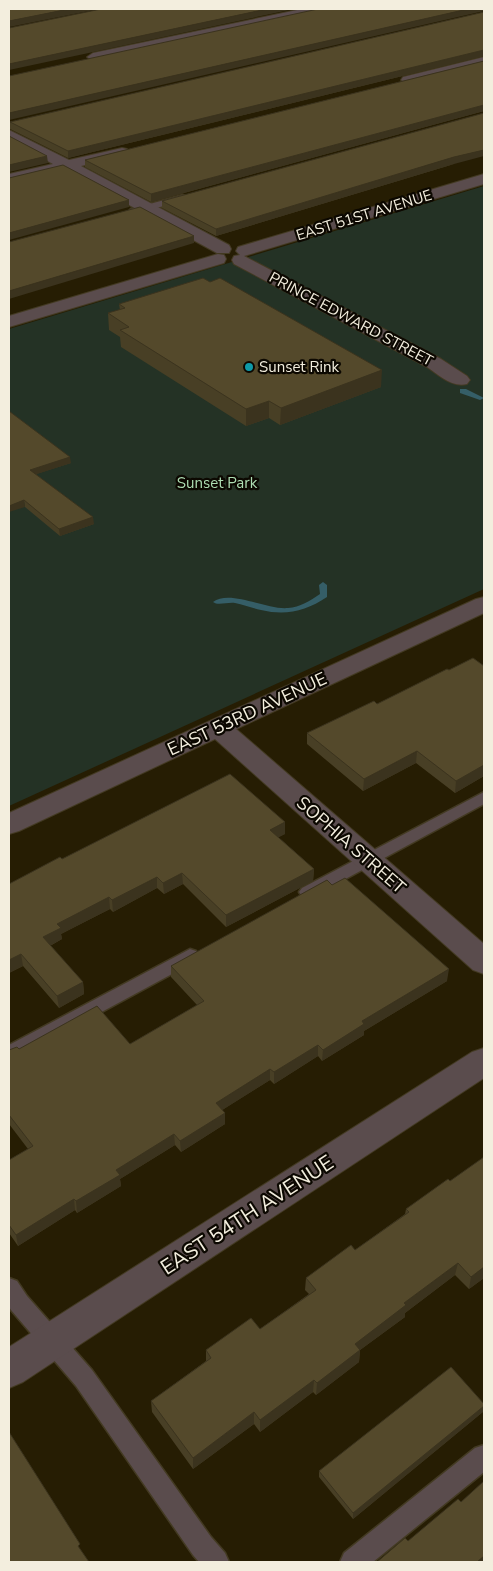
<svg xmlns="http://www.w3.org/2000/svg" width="493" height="1571" font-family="'Nunito Sans',sans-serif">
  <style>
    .green { fill: #243225 }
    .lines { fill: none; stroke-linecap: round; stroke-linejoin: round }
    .stream { fill: #355e67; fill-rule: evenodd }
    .service-casing { stroke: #433a22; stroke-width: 3 }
    .minor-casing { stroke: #433a22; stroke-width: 2 }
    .tertiary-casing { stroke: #433a22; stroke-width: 2 }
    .service { fill: #5a4c4d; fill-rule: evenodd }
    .minor { fill: #5a4c4d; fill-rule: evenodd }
    .tertiary { fill: #5a4c4d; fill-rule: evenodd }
    .wall { fill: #483f25 }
    .shaded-wall { fill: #3b331e }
    .building { fill: #54492b; stroke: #3b331e }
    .culture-dot { fill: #0f9aa8; stroke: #0c0801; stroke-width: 2 }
    .labels { text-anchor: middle; stroke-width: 4.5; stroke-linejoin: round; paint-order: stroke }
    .far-street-label { font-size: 15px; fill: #f3eede; stroke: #0c0801 }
    .far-poi-label { font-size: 15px; fill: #f3eede; stroke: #0c0801; text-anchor: start }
    .far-park-label { font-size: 15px; fill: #adddb2; stroke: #0c0801 }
    .street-label { font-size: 18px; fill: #f3eede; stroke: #0c0801 }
    .near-street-label { font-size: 21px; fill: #f3eede; stroke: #0c0801 }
  </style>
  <rect width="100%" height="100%" fill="#261d03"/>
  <polygon class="green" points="484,186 484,589 9,806 9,329"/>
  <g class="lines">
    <g class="stream">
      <polygon points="460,389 466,389 484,398 480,400 460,393"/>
      <path d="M323,582L327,585V597C306,611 286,616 261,610C252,608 244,605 235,603C227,602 218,606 213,602C230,589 266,610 288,608C300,607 310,601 320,594L319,585Z"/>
    </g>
    <defs>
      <g id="service">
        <polygon points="183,195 188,198 186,200 134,214 129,211 131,209"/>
        <polygon points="484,792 484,804 314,896 308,898 302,896 299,892 302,888"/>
        <polygon points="190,949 196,951 199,956 196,961 9,1062 9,1045"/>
        <polygon points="9,1278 17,1281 27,1296 92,1370 211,1537 225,1553 229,1562 199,1562 193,1555 76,1386 11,1310 9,1307"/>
        <polygon points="484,1445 484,1472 373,1562 340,1562 344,1553 475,1448"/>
      </g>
      <g id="minor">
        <polygon points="484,57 484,65 408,84 401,80 403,77"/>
        <polygon points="9,130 69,160 122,148 127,149 129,152 127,155 81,166 229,245 231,249 229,253 217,253 65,170 9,184 9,174 53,164 9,140"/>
        <path d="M484,174V184L244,256L441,359L467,376L470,380L467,384C452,388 439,375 427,367L234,264L232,260L234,256L240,255L236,251L238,247Z"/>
        <polygon points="218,254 224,255 226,259 224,263 9,327 9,316"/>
        <polygon points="484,597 484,613 236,729 484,944 484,974 473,970 215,739 19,831 9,834 9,813 476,599"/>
        <polygon points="484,1048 484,1078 23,1382 9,1388 9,1347 472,1052"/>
      </g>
      <polygon id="tertiary" points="302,9 323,9 317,13 93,61 87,57 93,53"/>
    </defs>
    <use href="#service" class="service-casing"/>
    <use href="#minor" class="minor-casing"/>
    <use href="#tertiary" class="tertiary-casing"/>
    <use href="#service" class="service"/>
    <use href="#minor" class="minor"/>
    <use href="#tertiary" class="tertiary"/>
  </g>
  <g class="wall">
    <polygon points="484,12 484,56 68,158 10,129 10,122"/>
    <polygon points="484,61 484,112 484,111 151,202 85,167 85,160"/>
    <polygon points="454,164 216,236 162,208 162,201"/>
    <polygon points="119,304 381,387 280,425 269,418 246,426 121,347 120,337 109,330 108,313 120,310"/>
    <polygon points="9,411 71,463 36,474 94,524 60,536 25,507"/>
    <polygon points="484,666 484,776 455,793 416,763 363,791 307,744 307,733 377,704 449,670"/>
    <polygon points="285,834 278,837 314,869 313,881 226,927 183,884 164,894 157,888 113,912 110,909 61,934 62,939 50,946 83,982 84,994 59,1008 23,966 9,973 9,884 62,859"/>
    <polygon points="171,966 447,981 364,1031 364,1035 322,1061 318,1056 274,1084 270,1080 222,1110 225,1113 225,1124 181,1152 175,1145 120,1179 121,1186 77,1213 75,1210 18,1246 9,1233 9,1160 28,1149 9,1124 9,1050 130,1044 197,1005 171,977"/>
    <polygon points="406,1209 484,1278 469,1289 455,1275 405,1313 405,1317 360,1350 359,1362 316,1395 313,1392 260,1432 254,1424 193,1469 152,1412 151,1401 206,1361 206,1350 260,1329 309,1294 305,1290 306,1278 355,1250 405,1214"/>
    <polygon points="484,1404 484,1411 353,1519 319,1477 319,1471"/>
  </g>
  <g class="shaded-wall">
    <polygon points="69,9 99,9 9,27 9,21"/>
    <polygon points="267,9 294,9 9,70 9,64"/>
    <polygon points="468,9 484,9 484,11 9,120 9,113"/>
    <polygon points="484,50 484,56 68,158 68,151"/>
    <polygon points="484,105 484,111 151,202 151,194"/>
    <polygon points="484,150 484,156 454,164 216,236 216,229 454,157"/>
    <polygon points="47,156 48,163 9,172 9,165"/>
    <polygon points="129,200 129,207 9,240 9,233"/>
    <polygon points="194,236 194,243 9,299 9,291"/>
    <polygon points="382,370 381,387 280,425 281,408"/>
    <polygon points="269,401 269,418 246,426 246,409"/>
    <polygon points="70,457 71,463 31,476 30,470"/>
    <polygon points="24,500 25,507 9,512 9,506"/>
    <polygon points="93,517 94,524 60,536 59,529"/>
    <polygon points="417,751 416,763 363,791 364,779"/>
    <polygon points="484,765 484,776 455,793 456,781"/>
    <polygon points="285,822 285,834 270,842 270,830"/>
    <polygon points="314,869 313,881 226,927 226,915"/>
    <polygon points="182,873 183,884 164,894 163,883"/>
    <polygon points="157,877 157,888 113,912 112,900"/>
    <polygon points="109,897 110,909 61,934 62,939 44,949 43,937 57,924"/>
    <polygon points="21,954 23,966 9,973 9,960"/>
    <polygon points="449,969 447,981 364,1031 364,1035 322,1061 323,1050 362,1021"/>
    <polygon points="83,982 84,994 59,1008 57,996"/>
    <polygon points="318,1045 318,1056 274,1084 274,1072"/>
    <polygon points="270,1069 270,1080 216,1114 216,1103"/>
    <polygon points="225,1113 225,1124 181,1152 180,1141"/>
    <polygon points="174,1134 175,1145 120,1179 121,1186 77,1213 76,1201 116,1170"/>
    <polygon points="74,1199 75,1210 18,1246 16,1235"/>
    <polygon points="458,1263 455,1275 405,1313 405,1317 360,1350 359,1362 316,1395 317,1383 355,1344 404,1303"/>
    <polygon points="484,1267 484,1278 469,1289 471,1277"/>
    <polygon points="314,1380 313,1392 260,1432 260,1420"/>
    <polygon points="484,1406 484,1411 353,1519 353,1513"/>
    <polygon points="254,1412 254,1424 193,1469 193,1458"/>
    <polygon points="484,1556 484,1562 477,1562"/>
  </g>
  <g class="building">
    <polygon points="9,9 69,9 9,21"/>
    <polygon points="101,9 267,9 9,64 9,28"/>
    <polygon points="318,9 468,9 9,113 9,76"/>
    <polygon points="484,12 484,50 68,151 10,122"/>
    <polygon points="484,61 484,105 151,194 85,160"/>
    <polygon points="484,113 484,150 454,157 216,229 162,201"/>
    <polygon points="9,136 47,156 9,165"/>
    <polygon points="63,165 129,200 9,233 9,178"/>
    <polygon points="140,207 194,236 9,291 9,242"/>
    <polygon points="203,278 210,282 220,278 382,370 281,408 269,401 246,409 120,330 129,327 108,313 125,308 119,304"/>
    <polygon points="9,411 70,457 30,470 93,517 59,529 24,500 9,506"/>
    <polygon points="473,658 484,666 484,765 456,781 417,751 364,779 307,733 374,701 377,704 447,669 449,670"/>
    <polygon points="230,774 285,822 270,830 314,869 226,915 182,873 163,883 157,877 112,900 109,897 57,924 61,928 43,937 83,982 57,996 21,954 9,960 9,884 60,857 62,859"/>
    <polygon points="345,878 449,969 362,1021 364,1024 323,1050 318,1045 274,1072 270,1069 216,1103 225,1113 180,1141 174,1134 116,1170 120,1175 76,1201 74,1199 16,1235 9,1225 9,1160 33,1146 9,1115 9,1050 17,1047 19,1049 97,1006 130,1044 204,1001 171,966 327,880 332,885"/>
    <polygon points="484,1157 484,1267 471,1277 458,1263 404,1303 406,1305 355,1344 360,1350 317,1383 314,1380 260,1420 254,1412 193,1458 151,1401 211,1358 206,1350 251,1318 260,1329 316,1290 306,1278 351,1245 355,1250 409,1212 406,1209 448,1179 450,1181"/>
    <polygon points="451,1367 484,1404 484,1406 353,1513 319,1471"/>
    <polygon points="9,1432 80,1544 78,1546 89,1562 9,1562"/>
    <polygon points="484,1481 484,1556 477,1562 377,1562 405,1538 408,1541 458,1499 461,1502"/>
  </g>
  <circle class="culture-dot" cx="249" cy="367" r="5"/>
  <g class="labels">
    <g class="far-street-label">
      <text transform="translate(364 215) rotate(-17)" y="5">EAST 51ST AVENUE</text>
      <text transform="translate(351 319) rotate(28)" y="5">PRINCE EDWARD STREET</text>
    </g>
    <g class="far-poi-label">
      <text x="259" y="372">Sunset Rink</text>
    </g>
    <g class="far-park-label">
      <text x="217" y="488">Sunset Park</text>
    </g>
    <g class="street-label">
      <text transform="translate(247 714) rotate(-25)" y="6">EAST 53RD AVENUE</text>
      <text transform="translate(351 845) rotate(41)" y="6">SOPHIA STREET</text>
    </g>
    <g class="near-street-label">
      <text transform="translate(247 1215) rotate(-33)" y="7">EAST 54TH AVENUE</text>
    </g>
  </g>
  <rect width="493" height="1571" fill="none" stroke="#f3eede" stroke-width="20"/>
</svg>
